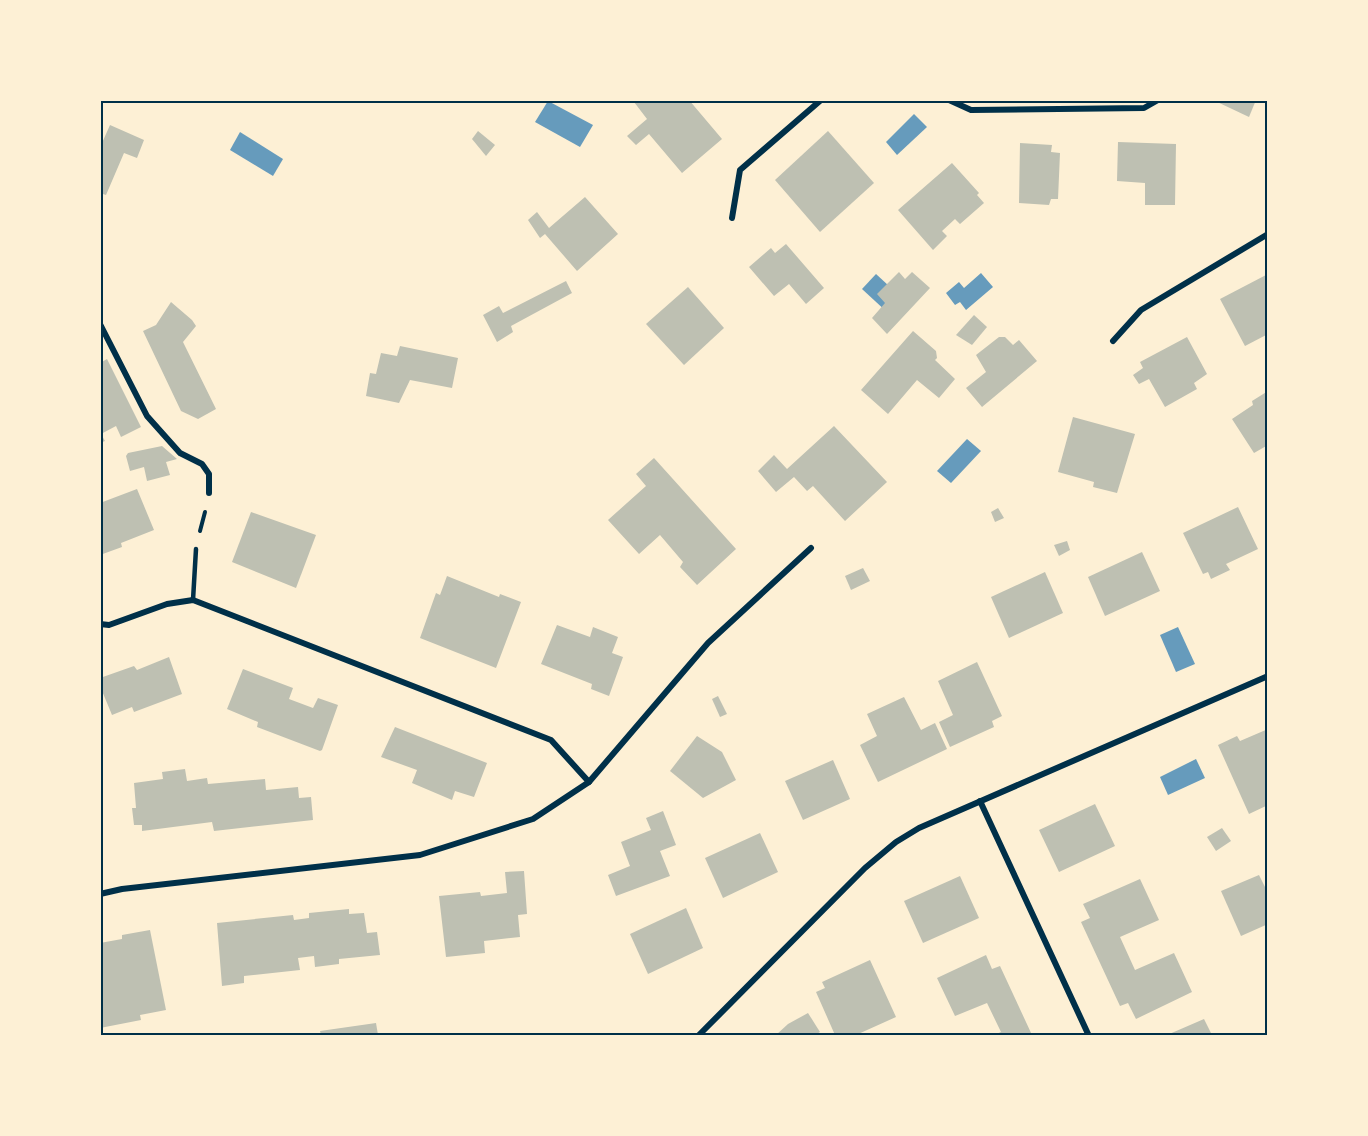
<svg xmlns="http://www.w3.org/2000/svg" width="1368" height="1136" font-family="'Source Sans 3',sans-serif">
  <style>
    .water { fill: #669bbc }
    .building { fill: #bec0b2 }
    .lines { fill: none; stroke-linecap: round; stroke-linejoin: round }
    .path { stroke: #003049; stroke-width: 4 }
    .service { stroke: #003049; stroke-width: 4.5 }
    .minor { stroke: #003049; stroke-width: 6 }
    .neatline { fill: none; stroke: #003049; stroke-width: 2 }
  </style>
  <rect width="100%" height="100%" fill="#fdf0d5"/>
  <g class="water">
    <polygon points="548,101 593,125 580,147 535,122"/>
    <polygon points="914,114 927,127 897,155 886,142"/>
    <polygon points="240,132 283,159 273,176 230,150"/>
    <polygon points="981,273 993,287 966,310 960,302 955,305 946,293 959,282 964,288"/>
    <polygon points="876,274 902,298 888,313 862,289"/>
    <polygon points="967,439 981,451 951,483 937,471"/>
    <polygon points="1178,627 1195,664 1176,672 1160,635"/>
    <polygon points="1196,759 1205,778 1168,795 1160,777"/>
  </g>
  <g class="building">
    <polygon points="636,100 689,100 722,139 682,173 649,134 636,145 627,136 647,119 634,102"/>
    <polygon points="1213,100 1256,100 1249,117"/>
    <polygon points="110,125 144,140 137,158 124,153 106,195 100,193 100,143 102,143"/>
    <polygon points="478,131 495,145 486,156 472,139"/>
    <polygon points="828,131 874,183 820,232 775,180"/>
    <polygon points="1118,142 1176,144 1175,205 1145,205 1145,183 1117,181"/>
    <polygon points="1020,143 1052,145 1051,152 1060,153 1058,199 1051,199 1049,205 1019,203"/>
    <polygon points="952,163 979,193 977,195 984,203 960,224 955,219 942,231 947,236 933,250 898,210"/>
    <polygon points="585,197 618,234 577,271 545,234 540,238 528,220 537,212 549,228"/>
    <polygon points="786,244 824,288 806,304 789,284 774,296 749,267 771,248 775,253"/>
    <polygon points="899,272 905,279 912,272 930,288 887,334 872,318 885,303 877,294"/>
    <polygon points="1266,275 1268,334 1245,346 1220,299"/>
    <polygon points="566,281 572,293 511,326 513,332 497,342 483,315 499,306 503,313"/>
    <polygon points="688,287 724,328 684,365 646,324"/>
    <polygon points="171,302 192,320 196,326 183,342 216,409 198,419 181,411 143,331 156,325"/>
    <polygon points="974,315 987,327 972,345 956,335"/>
    <polygon points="913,331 936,351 937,358 935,360 955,379 939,398 917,380 888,414 861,390"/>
    <polygon points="999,337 1005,337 1013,345 1019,340 1037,361 982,407 966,388 986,372 976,355"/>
    <polygon points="1187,337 1207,374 1194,383 1197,389 1165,407 1149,379 1139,384 1133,375 1143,368 1140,362"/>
    <polygon points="400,346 458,358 452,388 410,380 399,403 366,396 370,373 376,374 381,353 397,356"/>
    <polygon points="107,359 141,427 121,437 116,426 101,434 105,441 100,443 100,363"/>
    <polygon points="1268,391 1268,445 1254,453 1232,419 1253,405 1252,401"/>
    <polygon points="1073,417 1135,434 1117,493 1093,487 1094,482 1058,472"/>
    <polygon points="834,426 887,482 845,521 813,486 807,491 794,477 776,492 758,471 774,455 787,469"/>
    <polygon points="162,446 177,459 166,462 170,475 147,481 144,467 130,471 126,456 128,453"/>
    <polygon points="654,458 736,549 697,585 680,567 683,562 660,535 639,554 608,520 646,486 636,474"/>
    <polygon points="137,489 154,530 121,543 122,547 100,555 100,503"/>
    <polygon points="1238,507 1258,549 1226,564 1230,570 1211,579 1208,572 1203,574 1183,533"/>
    <polygon points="998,508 1004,518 995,522 991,512"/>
    <polygon points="251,512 316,535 296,588 232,562"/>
    <polygon points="1067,541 1070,550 1059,556 1054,545"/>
    <polygon points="1142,552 1160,591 1105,616 1088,577"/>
    <polygon points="863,568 870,581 851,590 845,576"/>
    <polygon points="1045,572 1063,613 1009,638 991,597"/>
    <polygon points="447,576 499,597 500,594 521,602 496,668 420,638 436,593 440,595"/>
    <polygon points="557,625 590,637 593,627 618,637 612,653 623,657 609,696 591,689 592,684 541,664"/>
    <polygon points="169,657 182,694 134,712 132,707 112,715 100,686 100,678 134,666 137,670"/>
    <polygon points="977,662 1002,716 992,721 994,727 950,747 939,722 953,715 938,681"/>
    <polygon points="243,669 293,688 289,699 313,708 318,698 338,705 322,750 320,751 257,727 258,722 227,709"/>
    <polygon points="718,696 727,714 720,717 712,699"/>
    <polygon points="904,697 921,730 935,723 947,749 878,782 860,745 877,736 867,714"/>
    <polygon points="395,727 487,763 474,797 455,791 452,800 412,783 417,770 381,757"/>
    <polygon points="1268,729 1268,805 1249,814 1218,745 1237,736 1240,741"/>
    <polygon points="697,736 722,752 736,780 703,798 670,771"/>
    <polygon points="833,760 850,799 803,820 785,781"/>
    <polygon points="185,769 187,781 207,778 208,784 265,779 266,790 298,787 299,798 311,797 313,820 214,831 212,822 142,831 142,825 134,825 132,808 136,808 134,783 163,779 162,772"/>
    <polygon points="1095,804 1115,846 1059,872 1039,830"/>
    <polygon points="663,811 676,845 660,851 670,876 616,896 608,875 630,866 621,842 651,830 646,818"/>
    <polygon points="1222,828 1231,841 1216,851 1207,837"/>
    <polygon points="760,833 778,872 723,898 705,858"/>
    <polygon points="524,871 527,914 518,915 520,937 484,941 485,953 446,957 439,896 480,892 481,896 507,893 505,872"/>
    <polygon points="1259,875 1268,893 1268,924 1241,936 1221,891"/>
    <polygon points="960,876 979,918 923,943 904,901"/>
    <polygon points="1140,879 1159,920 1120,937 1135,970 1174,953 1192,992 1136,1019 1128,1003 1120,1006 1081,922 1090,918 1083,904"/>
    <polygon points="686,908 703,948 648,974 630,934"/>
    <polygon points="349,909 349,914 364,913 367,933 377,932 380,955 339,959 339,964 315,967 314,956 298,958 300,970 244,976 244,983 222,986 217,923 293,915 294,920 309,918 309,913"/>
    <polygon points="150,930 166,1010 140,1015 141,1020 100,1028 100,943 122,939 122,935"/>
    <polygon points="986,955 992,969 1000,966 1032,1035 994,1035 1001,1032 987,1003 955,1016 937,978"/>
    <polygon points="870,960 896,1017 856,1035 835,1035 816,992 825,988 822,982"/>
    <polygon points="808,1013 820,1032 815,1035 776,1035 788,1024"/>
    <polygon points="1204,1019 1212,1035 1167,1035"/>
    <polygon points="376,1023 378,1035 321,1035 320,1031"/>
  </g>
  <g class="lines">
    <polyline class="path" points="200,531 205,512"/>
    <polyline class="service" points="193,600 196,549"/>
    <g class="minor">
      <polyline points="949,100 971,110 1144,108 1158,100"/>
      <polyline points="732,218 740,170 821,100"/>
      <polyline points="100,324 147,416 180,453 202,464 209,474 209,493"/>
      <polyline points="1113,341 1141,310 1268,234"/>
      <polyline points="100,624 109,625 167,604 193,600 551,740 589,782"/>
      <polyline points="980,801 1089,1036"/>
      <polyline points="100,894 122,889 420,855 533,819 589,782 708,643 811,548"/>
      <polyline points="698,1036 865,868 896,842 919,828 1268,676"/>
    </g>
  </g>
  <rect width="1368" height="1136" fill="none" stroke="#fdf0d5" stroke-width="204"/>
  <rect x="102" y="102" width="1164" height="932" class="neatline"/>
</svg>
